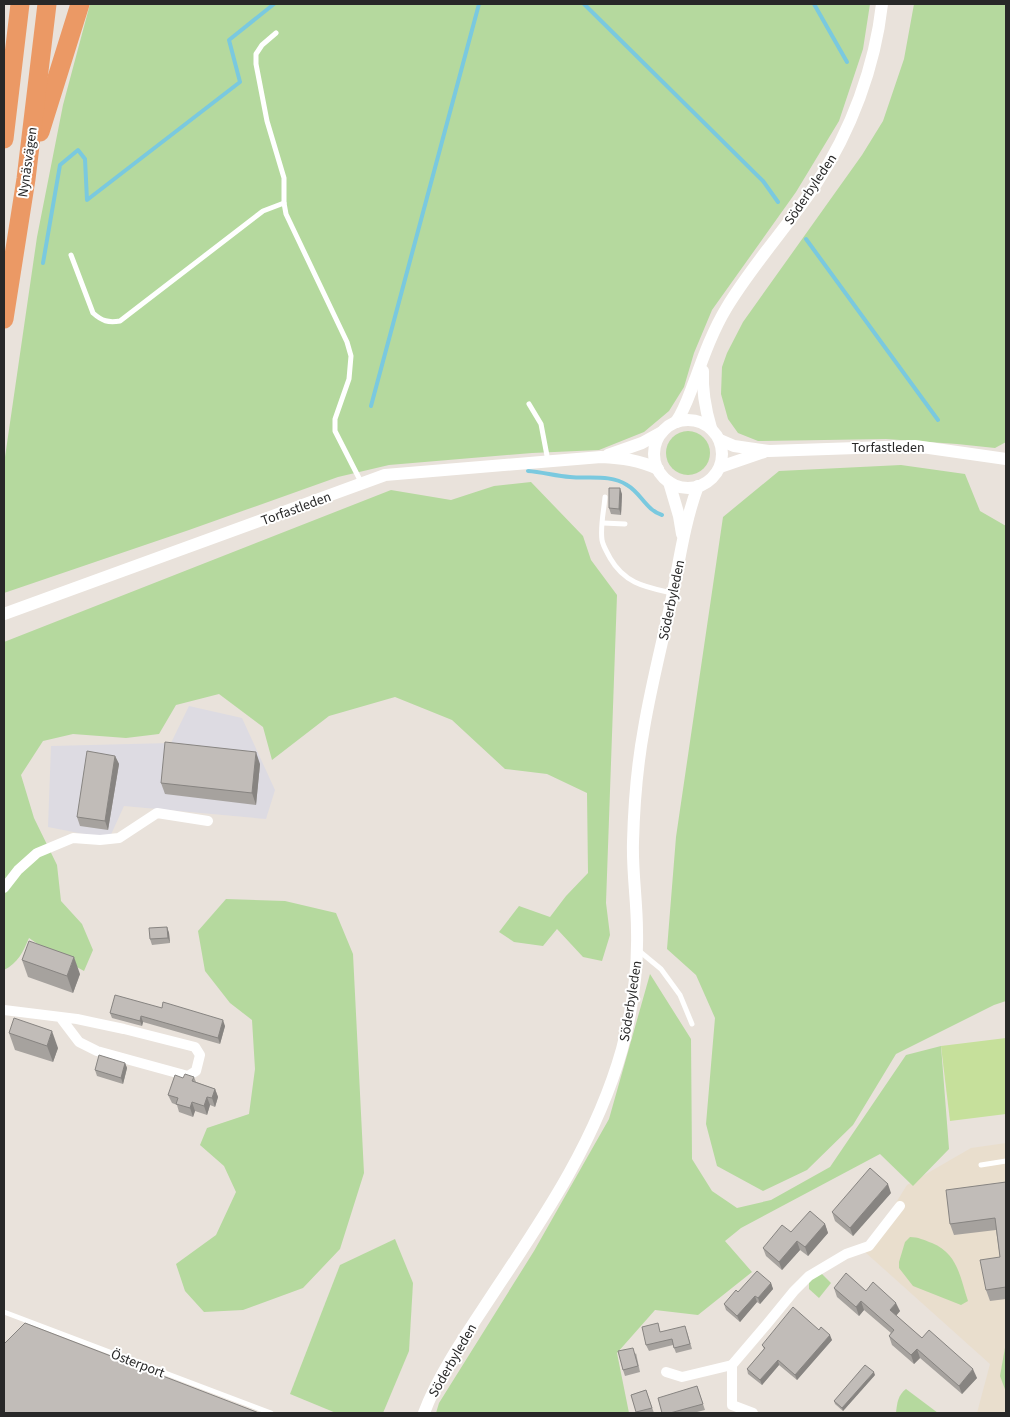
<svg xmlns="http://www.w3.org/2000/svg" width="1010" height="1417" font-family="'Source Sans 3',sans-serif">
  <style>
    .industrial { fill: #dddbe2 }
    .education { fill: #e9decd }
    .green { fill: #b5d99e }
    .pitch { fill: #c6e09b }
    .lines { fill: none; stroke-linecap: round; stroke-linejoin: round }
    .stream { stroke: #7ac9df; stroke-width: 4 }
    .service { stroke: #fff; stroke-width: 5 }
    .minor { stroke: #fff; stroke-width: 10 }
    .tertiary { stroke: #fff; stroke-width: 12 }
    .motorway { stroke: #eb9965; stroke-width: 19 }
    .wall { fill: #a6a29e }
    .shaded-wall { fill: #878481 }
    .building { fill: #c1bcb8; stroke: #878481 }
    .labels { text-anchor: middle; stroke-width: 4; stroke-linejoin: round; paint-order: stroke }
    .street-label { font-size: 14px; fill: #282828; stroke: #fff }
  </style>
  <rect width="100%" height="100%" fill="#e9e2db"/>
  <polygon class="industrial" points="189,706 242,718 275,790 266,819 124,806 109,839 48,827 51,746 171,743"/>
  <polygon class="education" points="1006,1143 1006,1413 977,1413 990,1364 865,1252 907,1185 971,1148"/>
  <g class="green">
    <polygon points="90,4 870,4 863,49 839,121 796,192 712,310 694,353 684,387 669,411 644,432 599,450 532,453 389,465 338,477 189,530 4,593 4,464 37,237 63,105"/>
    <polygon points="914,4 1006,4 1006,442 995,448 957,444 886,439 758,441 738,433 728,419 721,394 722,367 727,353 743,322 862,155 883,121 904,59"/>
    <circle cx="688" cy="453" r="22"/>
    <polygon points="901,465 965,474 980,511 1006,526 1006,1001 994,1005 896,1054 853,1125 807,1170 763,1191 717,1166 706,1124 715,1018 696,975 667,949 676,837 723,517 779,471"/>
    <path d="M531,482L583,536L591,560L617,595L606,903L610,935L602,961L583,957L557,929L543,946L514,942L499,932L519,906L550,917L566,896L588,873L587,793L547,774L505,769L452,720L395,697L329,716L272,760L263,727L219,694L176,705L159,734L126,738L73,734L43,741L21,775L34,818L57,865L61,901L82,924L93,950L84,971L48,951L29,938C23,952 18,963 4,970V642L391,490L451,500L494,486Z"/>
    <polygon points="226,899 285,901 336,913 353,954 364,1173 340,1249 303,1288 243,1310 204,1312 185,1291 176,1264 216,1235 236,1192 224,1166 200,1145 207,1128 249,1114 255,1069 252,1020 230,1003 205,971 198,931"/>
    <polygon points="650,974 691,1039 692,1159 712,1191 737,1208 771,1200 830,1167 906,1055 941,1046 949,1149 913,1186 880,1154 741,1228 725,1241 752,1272 698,1315 655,1310 617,1353 629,1413 436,1413 439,1403 534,1251 609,1119"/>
    <path d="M910,1237C918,1237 924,1240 932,1243C958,1254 960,1277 968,1301L961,1305L913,1286L899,1268V1262L905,1242Z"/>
    <polygon points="395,1239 413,1283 409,1351 383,1413 336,1413 290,1394 340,1265"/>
    <polygon points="821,1273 831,1283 819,1298 809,1289 809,1281"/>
    <polygon points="1006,1342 1006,1392 1000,1376"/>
    <path d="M906,1389L938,1413H896C897,1403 898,1395 906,1389Z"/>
  </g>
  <polygon class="pitch" points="1006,1038 1006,1114 950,1121 941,1046"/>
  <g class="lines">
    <g class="stream">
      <polyline points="584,4 763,181 778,202"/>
      <polyline points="814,4 847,62"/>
      <polyline points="806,239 938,420"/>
      <polyline points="43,263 60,165 78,150 85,159 87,200 240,82 229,40 274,4"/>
      <polyline points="371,406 479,4"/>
      <path d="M528,471C542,472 556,476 570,477C589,479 610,474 627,485C641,493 646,510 662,515"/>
    </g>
    <g class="service">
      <polyline points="276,33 262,45 256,54 256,64 267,121 284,178 284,203 286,214 347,342 351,356 349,379 335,419 335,431 361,482"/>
      <path d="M71,255L93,313C102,321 108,323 120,321L263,211L284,203"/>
      <polyline points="529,404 541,424 548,461"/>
      <path d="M605,497C604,510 600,527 602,540C603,546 607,552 610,558C625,584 646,587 672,593"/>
      <polyline points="603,523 625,524"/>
      <polyline points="638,950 661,969 680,995 692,1024"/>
      <polyline points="981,1165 1006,1161"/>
      <polyline points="4,1312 271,1413"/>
    </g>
    <g class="minor">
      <polyline points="4,888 18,870 37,853 73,838 100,840 119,838 157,813 208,821"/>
      <polyline points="4,1010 77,1019 124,1029 195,1047 200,1055 196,1071 188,1076 97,1051 79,1042 60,1017"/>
      <polyline points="666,1372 682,1377 732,1365"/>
      <polyline points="753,1413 732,1405 732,1365 767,1324 794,1291 809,1276 846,1254 869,1246 900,1206"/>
    </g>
    <g class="tertiary">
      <path d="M703,371C702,391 705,408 711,428"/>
      <circle cx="688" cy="454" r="34"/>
      <path d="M676,422C685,409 689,395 695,380C704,355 713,330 727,307C753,264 788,226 816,184C851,131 875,67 882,4"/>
      <polyline points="720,440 734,446 769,451 915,446 1006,459"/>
      <polyline points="608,455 642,443 662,432"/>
      <polyline points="720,467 764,452"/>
      <polyline points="669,482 679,516 682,534"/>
      <path d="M4,614L385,475L601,457C622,458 639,460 658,469"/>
      <path d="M424,1413C439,1372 472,1326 496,1289C547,1213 597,1138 622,1049C632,1011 638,970 637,931C637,901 632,871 633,842C634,804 637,766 644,728C651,686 662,644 671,602C679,564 684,523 698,486"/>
    </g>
    <g class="motorway">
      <polyline points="40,132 80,4"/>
      <polyline points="4,139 20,4"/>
      <polyline points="4,319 26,179 47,4"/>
    </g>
  </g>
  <g class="wall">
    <polygon points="622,494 621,515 611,514 609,508"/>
    <polygon points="115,756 119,764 108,830 80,826 77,817"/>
    <polygon points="260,764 256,805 165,794 161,783"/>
    <polygon points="167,927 169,933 170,943 152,945 150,939"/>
    <polygon points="22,960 80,974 73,993 28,977"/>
    <polygon points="162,1008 225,1026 220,1044 143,1022 142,1026 112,1018 110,1013"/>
    <polygon points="9,1033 58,1048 53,1062 15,1050"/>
    <polygon points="125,1063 127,1068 123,1084 97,1076 95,1070"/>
    <polygon points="194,1077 196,1082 215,1089 218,1097 215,1107 210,1105 207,1115 195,1111 193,1117 179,1112 177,1105 172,1103 168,1095 183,1078"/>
    <polygon points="1006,1182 1006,1299 990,1301 986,1290 1000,1257 996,1230 954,1235 950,1224"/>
    <polygon points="891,1193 853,1236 835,1221 832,1212"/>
    <polygon points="825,1224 828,1233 808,1256 800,1250 782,1270 766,1256 763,1248 791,1232"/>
    <polygon points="771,1283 773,1289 760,1304 757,1302 740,1322 726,1310 724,1304 738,1292"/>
    <polygon points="834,1288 866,1291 900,1311 896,1316 922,1338 977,1378 962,1394 920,1358 914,1364 892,1345 889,1336 891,1333 864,1310 859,1316 837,1297"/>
    <polygon points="819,1330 832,1340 797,1380 779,1365 762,1385 748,1374 747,1369 764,1349 762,1345"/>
    <polygon points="660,1332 687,1332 692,1349 676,1353 673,1345 649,1351 646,1345"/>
    <polygon points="636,1353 640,1372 625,1376 623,1370"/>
    <polygon points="875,1375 843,1411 835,1404 834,1401"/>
    <polygon points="697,1386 705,1410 693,1413 662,1413"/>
    <polygon points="646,1390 654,1413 637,1413 631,1395"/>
  </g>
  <g class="shaded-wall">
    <polygon points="620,488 622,494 621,515 619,509"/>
    <polygon points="256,752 260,764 256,805 252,793"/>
    <polygon points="115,756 119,764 108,830 105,821"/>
    <polygon points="167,927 169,933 170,943 168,938"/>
    <polygon points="74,957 80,974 73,993 67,976"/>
    <polygon points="141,1016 143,1022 142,1026 140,1021"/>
    <polygon points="223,1020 225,1026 220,1044 218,1038"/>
    <polygon points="52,1031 58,1048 53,1062 47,1046"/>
    <polygon points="125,1063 127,1068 123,1084 121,1078"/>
    <polygon points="215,1089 218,1097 215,1107 212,1098"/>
    <polygon points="207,1097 210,1105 207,1115 204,1106"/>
    <polygon points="192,1102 195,1111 193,1117 190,1108"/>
    <polygon points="888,1184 891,1193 853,1236 850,1228"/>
    <polygon points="825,1224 828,1233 808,1256 805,1247"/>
    <polygon points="797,1241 800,1250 782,1270 779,1262"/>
    <polygon points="771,1283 773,1289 760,1304 758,1298"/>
    <polygon points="755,1296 757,1302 740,1322 737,1316"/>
    <polygon points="861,1301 864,1310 859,1316 856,1307"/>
    <polygon points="896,1303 900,1311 893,1319 890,1310"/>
    <polygon points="830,1335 832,1340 797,1380 795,1375"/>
    <polygon points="917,1349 920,1358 914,1364 911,1355"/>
    <polygon points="778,1360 779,1365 762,1385 760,1380"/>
    <polygon points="973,1369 977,1378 962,1394 959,1386"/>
    <polygon points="874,1372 875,1375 843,1411 842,1408"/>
  </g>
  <g class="building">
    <polygon points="609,488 620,488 619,509 609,508"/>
    <polygon points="165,742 256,752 252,793 161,783"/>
    <polygon points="87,751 115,756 105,821 77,817"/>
    <polygon points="167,927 168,938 150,939 149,928"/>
    <polygon points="29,941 74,957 67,976 22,960"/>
    <polygon points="115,995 162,1008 163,1002 223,1020 218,1038 141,1016 140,1021 110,1013"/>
    <polygon points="14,1018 52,1031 47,1046 9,1033"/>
    <polygon points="99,1055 125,1063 121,1078 95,1070"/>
    <polygon points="185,1074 194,1077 192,1081 215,1089 212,1098 207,1097 204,1106 192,1102 190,1108 176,1104 178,1098 168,1095 175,1075 183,1078"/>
    <polygon points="870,1168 888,1184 850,1228 832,1212"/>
    <polygon points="1006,1182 1006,1287 986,1290 980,1260 1000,1257 995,1218 950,1224 946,1190"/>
    <polygon points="810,1211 825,1224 805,1247 797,1241 779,1262 763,1248 782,1225 791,1232"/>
    <polygon points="757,1271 771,1283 758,1298 755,1296 737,1316 724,1304 736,1290 738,1292"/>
    <polygon points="846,1273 866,1291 873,1282 896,1303 890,1310 922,1338 929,1330 973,1369 959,1386 917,1349 911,1355 889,1336 894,1330 861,1301 856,1307 834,1288"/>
    <polygon points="793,1307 819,1330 821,1327 830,1335 795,1375 778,1360 760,1380 747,1369 765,1348 762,1345"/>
    <polygon points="25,1323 259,1413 4,1413 4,1344"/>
    <polygon points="658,1323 660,1332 685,1326 690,1344 674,1348 672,1339 646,1345 642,1327"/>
    <polygon points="633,1348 638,1366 623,1370 618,1351"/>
    <polygon points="865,1365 874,1372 842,1408 834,1401"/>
    <polygon points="697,1386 703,1404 670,1413 662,1413 658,1398"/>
    <polygon points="646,1390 652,1408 636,1412 631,1395"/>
  </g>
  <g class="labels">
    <g class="street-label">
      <text transform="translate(27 162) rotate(-82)" y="5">Nynäsvägen</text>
      <text transform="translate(810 189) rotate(-56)" y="5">Söderbyleden</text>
      <text x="888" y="452">Torfastleden</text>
      <text transform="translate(296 508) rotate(-20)" y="5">Torfastleden</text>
      <text transform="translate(671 600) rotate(-78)" y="5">Söderbyleden</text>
      <text transform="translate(630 1001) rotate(-81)" y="5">Söderbyleden</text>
      <text transform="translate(452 1360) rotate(-60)" y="5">Söderbyleden</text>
      <text transform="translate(138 1363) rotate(21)" y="5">Österport</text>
    </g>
  </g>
  <rect width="1010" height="1417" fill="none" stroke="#282828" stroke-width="10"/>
</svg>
